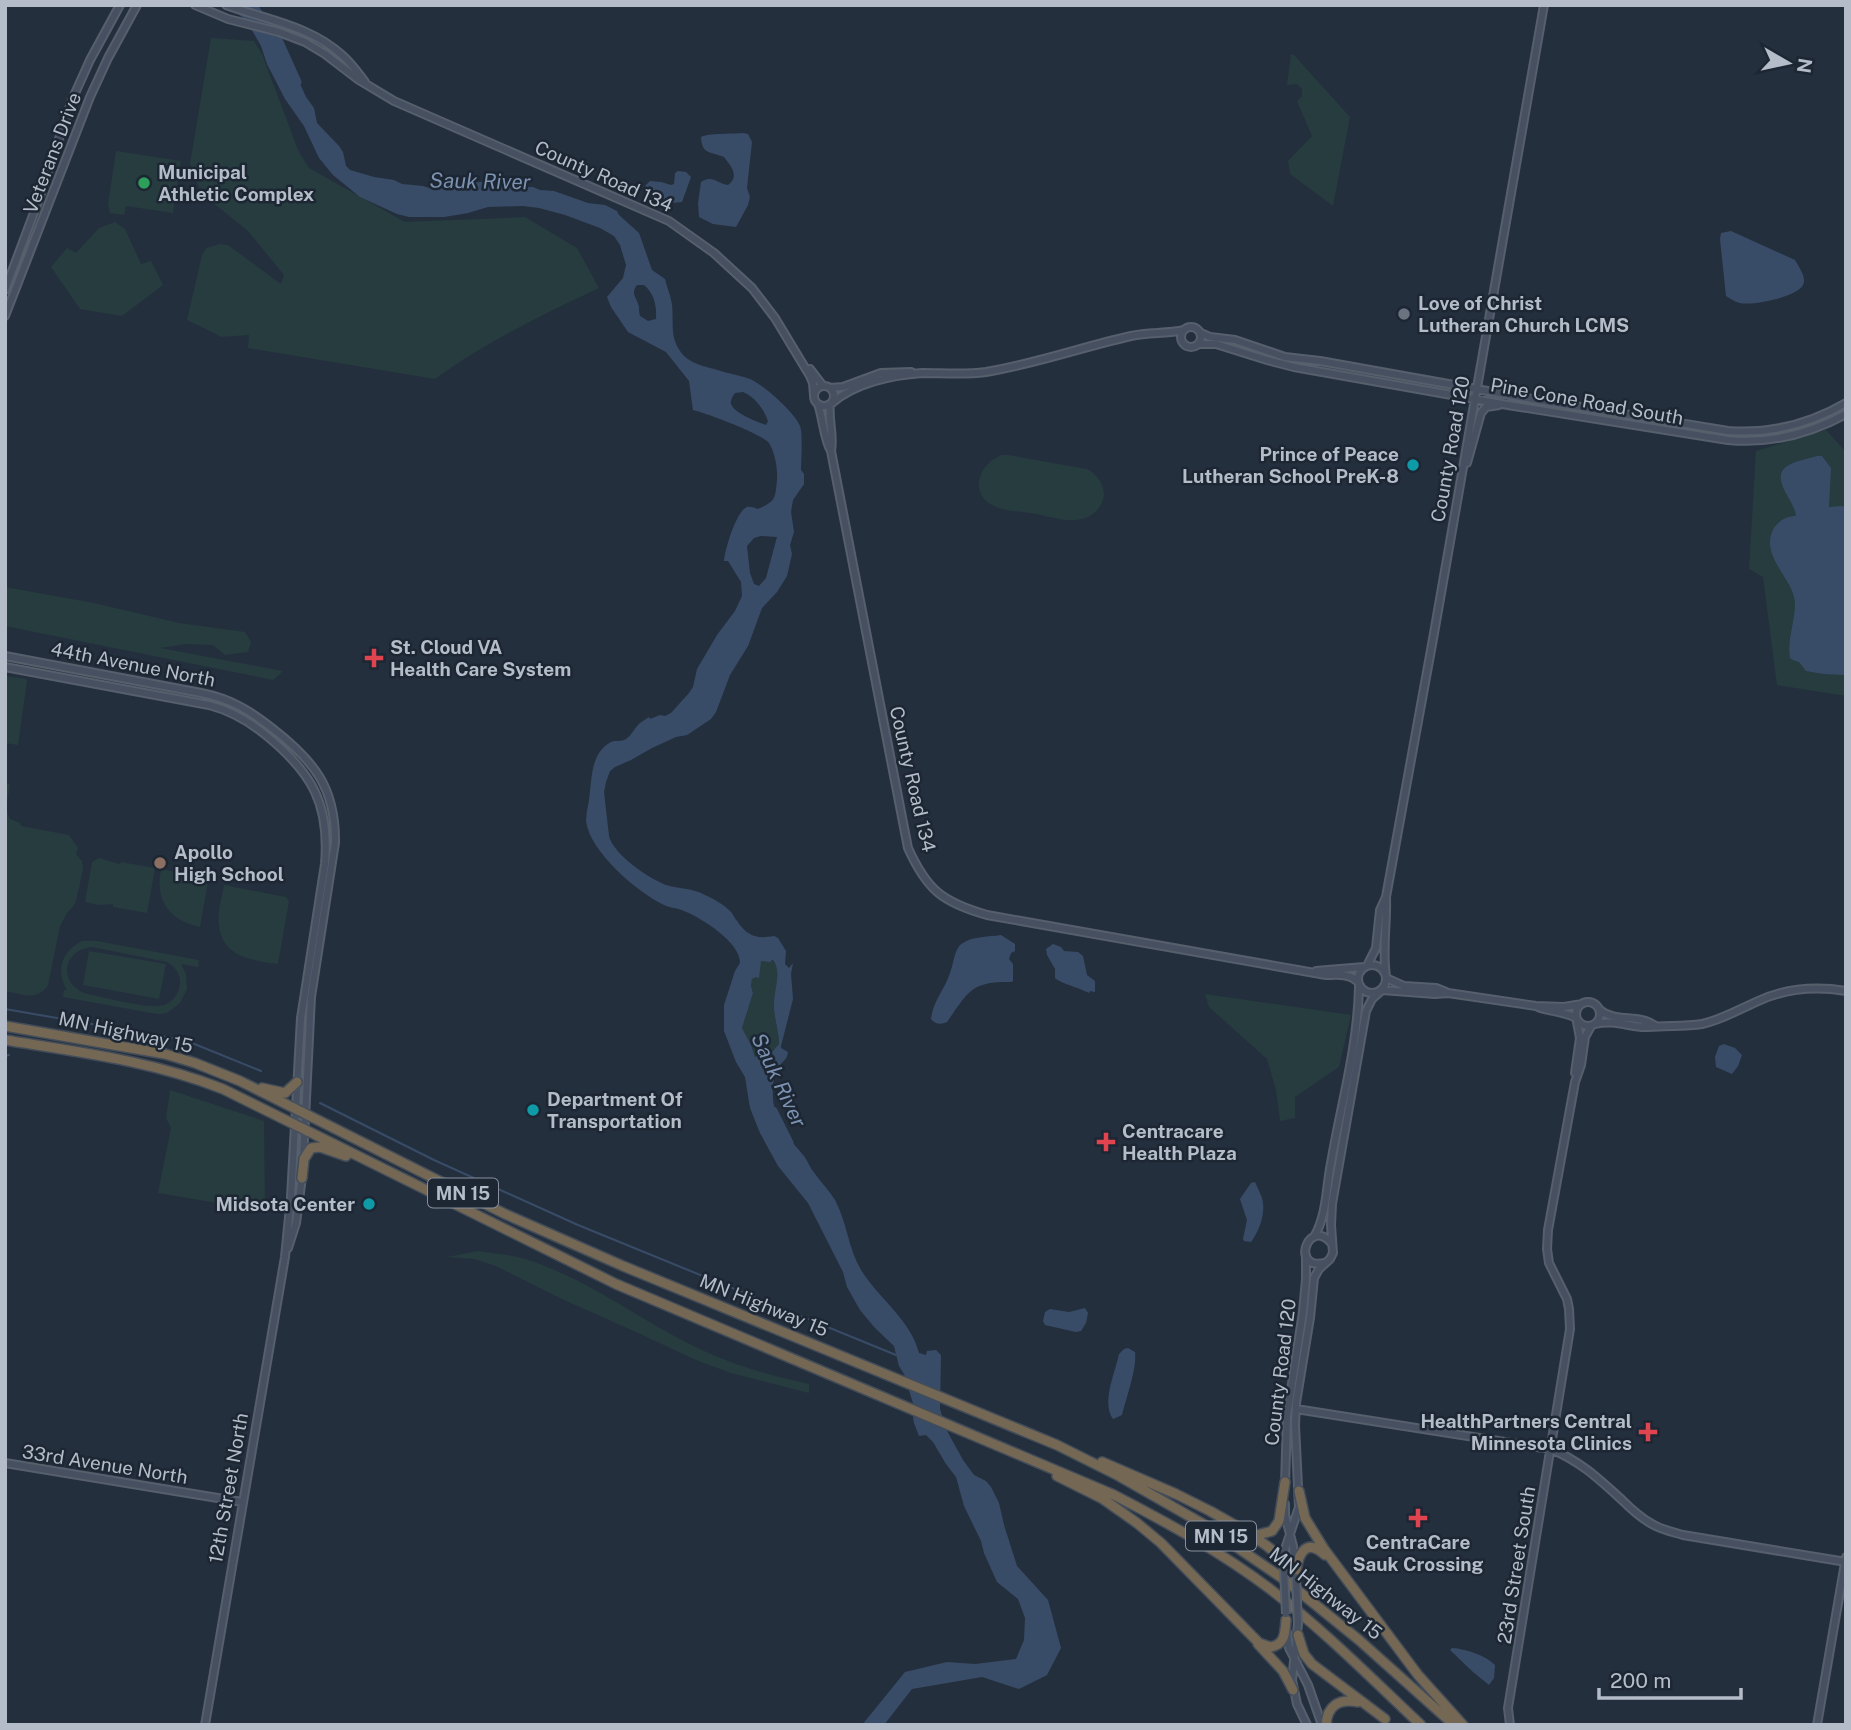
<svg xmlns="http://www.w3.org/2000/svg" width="1851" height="1730" font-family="'Public Sans',sans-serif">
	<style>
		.green { fill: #263c3f; fill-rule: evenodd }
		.water { fill: #394c67; fill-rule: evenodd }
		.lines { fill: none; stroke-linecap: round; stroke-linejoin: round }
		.stream { stroke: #394c67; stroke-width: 2 }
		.river { stroke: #394c67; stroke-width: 9 }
		.secondary-casing { stroke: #565f6c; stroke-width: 10 }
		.highway-casing { stroke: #434c59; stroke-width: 12 }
		.secondary { stroke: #465061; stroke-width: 6 }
		.highway { stroke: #746855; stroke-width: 9 }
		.secondary-bridge-casing { stroke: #565f6c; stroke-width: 10; stroke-linecap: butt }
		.secondary-bridge { stroke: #465061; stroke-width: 6 }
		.leisure-dot { fill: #2e9e5b; stroke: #1d2633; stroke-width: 2.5 }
		.worship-dot { fill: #6b7280; stroke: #1d2633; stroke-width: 2.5 }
		.culture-dot { fill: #0f9aa8; stroke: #1d2633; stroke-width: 2.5 }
		.health-dot { fill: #e0444e; stroke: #1d2633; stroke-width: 2.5 }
		.education-dot { fill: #8d6e63; stroke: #1d2633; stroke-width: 2.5 }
		.labels { text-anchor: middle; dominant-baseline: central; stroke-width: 5; stroke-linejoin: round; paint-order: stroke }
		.shield { fill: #1d2633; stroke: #878f9c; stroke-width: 2 }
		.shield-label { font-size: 18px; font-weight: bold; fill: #b4bcc9 }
		.street-label { font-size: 19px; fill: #b4bcc9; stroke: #1d2633 }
		.poi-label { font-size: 19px; font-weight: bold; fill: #b4bcc9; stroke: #1d2633; text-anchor: start }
		.water-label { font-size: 21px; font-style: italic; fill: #7c92b1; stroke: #1d2633 }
	</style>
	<rect width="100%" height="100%" fill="#242f3e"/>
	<!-- green -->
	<path class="green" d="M211 38 254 41 262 54 298 150 309 168 405 222 525 217 577 248 599 288C542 315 487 341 435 379L248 348 249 335 222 337 187 320 202 255 206 248 220 244 228 245 281 284 284 275 248 231 201 193 190 164Z
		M1291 54 1294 55 1350 117 1333 206 1290 174 1288 161 1312 136 1297 101 1302 96V89L1297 84 1287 85Z
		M116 151 181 161 173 213 126 206 124 215 110 213 108 204Z
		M115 222 125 229 141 264 151 261 163 285 122 316 80 309 51 267 67 248 76 253 99 228Z
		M1826 430 1846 452V696L1777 685 1763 577 1749 569 1756 451Z
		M1002 455H1008L1087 469C1097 474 1104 484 1104 495 1103 501 1101 506 1097 510 1081 529 1050 516 1030 513 1018 511 1002 511 992 505 968 491 980 463 1002 455Z
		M5 587 94 603 179 623 245 632 251 642 248 652 225 655 213 645 186 644 160 648 283 671 273 680 5 626Z
		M5 676 26 679 27 681 18 745 5 743Z
		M5 783 10 784 6 809 10 819 20 823 21 826 69 835 78 848 76 854 82 861 83 869 79 888 75 904 67 913 60 926 48 985C37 1002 22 994 5 991Z
		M99 858 120 864 121 862 155 868 147 913 113 907V904L99 905 85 902 92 862Z
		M161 869 205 878 208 882 200 927C169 920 155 901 161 869Z
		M224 885 286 897 289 901 278 964C251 960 222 957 219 925 217 912 222 898 224 885Z
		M82 941H97L199 960 198 967 181 964 186 974 187 989 180 1003 167 1013 159 1014 151 1013 63 997 64 990H67C55 970 62 951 82 941ZM92 947 167 962C175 967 181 974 180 984 179 993 173 1002 164 1005 150 1010 104 997 88 994 58 986 61 950 92 947Z
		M89 951 166 964 159 999 83 985Z
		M761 960 774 961C781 974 775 987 774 1001 773 1014 778 1028 779 1041V1044L772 1052 768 1063 755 1057 751 1045 742 1028 753 993 751 986 752 979 756 977Z
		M1205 994 1351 1015 1339 1067 1295 1097V1118L1280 1121 1276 1090 1267 1059 1209 1007Z
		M170 1090 264 1121 265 1211 158 1193 171 1128 166 1118Z
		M478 1251C493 1254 510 1254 525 1259 589 1279 642 1322 702 1350 736 1366 772 1376 809 1384V1393L731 1373 696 1360 636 1332 562 1299 496 1266 474 1259 447 1257Z"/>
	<!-- water -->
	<path class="water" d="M226 5H257L267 23 280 54 297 77 306 97 314 108 317 123 339 146 343 152 346 166 350 170 374 177 394 180 402 184 423 186 429 188 450 184 496 181 525 187H533L540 190 554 191 588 203 605 205 617 211 619 215 639 233 652 270 665 279C667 288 671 296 672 305 674 326 669 339 684 356 693 365 712 368 724 372 732 374 742 376 750 379 764 385 795 413 800 426 803 434 801 460 801 470L804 474V484L793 500 791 512 794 532 790 545 792 554 787 576 777 592 762 608 748 646 730 675 716 712 711 719 687 735 676 737 652 748 631 760 615 767 610 771 606 782 604 792 609 836C613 854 648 878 666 885 678 889 692 888 703 894 712 898 725 905 731 912 733 914 735 919 737 921 748 937 757 939 774 936L778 938 786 951 785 964 789 968 793 963 791 974 793 999 781 1046V1048L788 1052C787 1061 781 1062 777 1069 772 1079 772 1096 774 1106 777 1127 791 1140 804 1156 807 1160 809 1165 812 1170 819 1180 828 1189 835 1200 847 1222 848 1248 861 1270 879 1299 910 1319 919 1353L926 1355 927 1351 936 1350 941 1355 940 1409 946 1429 963 1460 974 1475 986 1481 991 1487 999 1503 1004 1525 1017 1566 1048 1600 1061 1648 1047 1675 1019 1689 982 1677 912 1689 884 1725H862L905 1672 947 1662 975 1664 1016 1659 1024 1640 1025 1618 1018 1599 997 1582 984 1553 981 1541 964 1506 956 1477 946 1464 933 1442 926 1435 919 1436 914 1423 913 1417 916 1413 904 1374 899 1366 894 1346 875 1328 860 1310 847 1287 843 1272 808 1203 778 1166 760 1133 750 1108 745 1077 736 1062 724 1031V1005L735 971 740 963C741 943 702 918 684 911 678 908 670 908 664 905 637 892 590 852 586 821 586 814 588 807 589 800 592 780 590 753 611 742 615 740 621 742 626 739 632 735 635 727 640 723 643 721 646 719 649 717L650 719 660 715 665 716 671 713 689 693 693 687 697 669 717 635 735 611 742 596 741 582 728 561H724C725 550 736 511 747 507 750 506 755 508 758 509 776 501 775 499 777 480 778 470 775 452 769 443 762 434 706 413 693 410L689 381 666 352 628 332 611 307 607 297 623 278 626 265 620 245 614 236 600 228 565 215 539 208 523 206 488 207 468 213 444 217H409L397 214 360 197 333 175 319 158 304 126 285 99 267 64 261 46 246 20ZM637 285H644C654 293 657 306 656 319L648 321 640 316C639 313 639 310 639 307 637 297 630 294 637 285ZM743 392C756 398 763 408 768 421L766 425C757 422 734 413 731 404 730 400 733 396 735 393ZM761 536 777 537 766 578 759 586 754 584 750 573 747 546 754 538ZM772 960 774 961C781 974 775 986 774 1001 773 1014 778 1028 779 1041V1044L772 1052 768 1063H765L758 1056 755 1057 751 1045 742 1028 753 993 751 986 752 979 756 977 759 978 761 961 770 962Z
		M743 133 748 134 752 142 747 188 750 197 748 205 736 227 713 224 699 217 698 203 701 182C712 174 718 184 728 185 740 176 731 166 724 157 710 151 702 155 701 137 708 133 733 134 743 133Z
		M678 171 686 172 691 177 682 202 672 203 649 192 645 186 650 181 661 182 671 185 674 184 675 173Z
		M1731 231 1795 260C1799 267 1807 278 1803 285 1797 297 1753 306 1740 303 1735 302 1731 299 1726 296L1720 239 1721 233Z
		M1817 456H1822L1831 468 1829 507 1841 506 1846 507V675L1824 674 1806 671 1799 662 1793 660 1790 658C1787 640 1795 622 1795 604 1795 579 1758 556 1774 528 1779 520 1788 516 1796 516 1795 508 1791 503 1787 495 1769 464 1794 463 1817 456Z
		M1001 935 1015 944V951L1011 953 1009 959 1013 964V981L1011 982C971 981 968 992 947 1022 940 1025 935 1024 931 1019 933 1001 945 989 950 973 954 964 954 948 963 943 973 936 990 937 1001 935Z
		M1053 944 1061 947 1064 951 1078 952 1083 956 1087 975 1095 981V992L1090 991 1089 993C1080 988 1060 983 1055 978V969L1047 955 1046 949Z
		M1724 1044 1735 1048 1742 1055 1738 1066 1732 1074 1716 1067 1715 1057 1719 1046Z
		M1255 1182C1257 1187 1260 1192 1262 1198 1266 1212 1260 1230 1251 1242L1244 1241 1243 1239 1247 1220 1240 1199 1251 1183Z
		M1085 1308 1088 1313 1086 1323 1081 1331 1076 1332 1045 1325 1043 1321 1045 1312 1050 1309 1069 1312Z
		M1128 1348 1135 1352C1137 1369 1126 1398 1122 1415L1113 1419C1101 1402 1115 1374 1119 1354L1124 1349Z
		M1452 1648C1466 1649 1485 1655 1495 1665L1494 1678 1489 1685 1473 1672 1450 1650Z"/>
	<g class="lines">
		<!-- stream -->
		<path class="stream" d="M5 1009 172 1038 192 1043 261 1071
			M5 1056 9 1055
			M320 1103 434 1160 578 1225 896 1355"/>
		<!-- river -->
		<path class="river" d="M252 5 279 42 297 82
			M773 1111 789 1143"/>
		<defs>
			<path id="secondary" d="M195 5 228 19 279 32 305 42 325 54 359 80 394 101 669 221 714 253 752 288 775 318 810 376 813 383 814 395
				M226 5C267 20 311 26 343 56 352 64 358 73 365 82
				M5 290 38 202 72 100 90 60 120 5
				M5 316 90 97 108 58 137 5
				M1181 337a10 10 0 1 1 20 0a10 10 0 1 1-20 0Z
				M1201 333 1210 337 1235 340 1285 357 1320 361 1532 399 1728 431C1770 434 1810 424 1846 403
				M1198 344H1216L1267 360 1294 367 1508 405 1728 440C1770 444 1809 434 1846 414
				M810 369 823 386
				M814 396a10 10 0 1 1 20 0a10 10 0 1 1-20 0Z
				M830 388 843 387 881 373 911 372
				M832 403C855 383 892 375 922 373 943 373 964 375 986 372 1035 364 1082 347 1131 336 1149 332 1166 334 1184 330
				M818 404C823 418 824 440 831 451L908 848C927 890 942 902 987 915L1326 975C1338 975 1349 973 1358 982
				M830 404C828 420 834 435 831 451
				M1467 463 1481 413 1486 407 1499 405
				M5 656 201 693C231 699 249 710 273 729 314 761 336 788 335 843L311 997 303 1159
				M5 667 209 705C232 711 249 721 267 736 312 773 330 804 325 864L301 1018 291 1197 285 1257 205 1725
				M1358 979a14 14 0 1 1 28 0a14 14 0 1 1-28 0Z
				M1367 966 1376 948 1380 910 1385 899
				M1316 971 1364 967
				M1386 976C1382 949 1387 924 1386 897L1433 639 1544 5
				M1386 978 1404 986 1436 988 1446 992
				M1382 990 1435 994 1448 993 1536 1006 1564 1007 1582 1004
				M1576 1014a12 12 0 1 1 24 0a12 12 0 1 1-24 0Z
				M1538 1007C1551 1012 1563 1011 1576 1018
				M1600 1010C1615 1023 1638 1014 1654 1025
				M1595 1024C1616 1019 1630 1028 1648 1027 1666 1025 1684 1027 1702 1024 1721 1020 1738 1010 1756 1002 1785 988 1815 986 1846 991
				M1575 1073 1580 1038 1577 1022
				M1314 1237C1327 1215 1326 1188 1331 1163 1341 1104 1358 1046 1359 986
				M288 1248 296 1223 302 1177
				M1325 1263C1289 1271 1309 1215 1332 1244
				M1296 1409 1550 1449C1579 1460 1599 1479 1622 1500 1631 1509 1641 1518 1652 1524 1662 1530 1673 1532 1683 1535L1846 1562
				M5 1463 242 1502
				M1285 1486 1287 1416 1303 1312 1306 1279V1255
				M1285 1504V1515L1293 1546 1295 1565
				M1284 1565 1285 1549 1299 1507 1295 1425 1296 1403 1310 1318 1314 1278 1319 1269 1330 1259 1333 1253 1331 1225 1332 1204 1366 1011 1372 999 1381 991
				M1298 1624 1292 1680 1297 1704 1307 1725
				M1287 1632 1289 1648 1308 1685 1322 1725
				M1510 1725 1508 1708 1570 1329 1569 1309 1567 1299 1549 1263 1547 1249 1548 1230 1575 1082 1581 1065 1585 1037 1591 1026
				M1817 1725 1846 1557"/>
			<path id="highway" d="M5 1026 165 1054 195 1063 240 1081 505 1214 623 1266 1057 1445 1119 1476 1203 1524 1285 1580 1359 1640 1454 1725
				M5 1040C79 1052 152 1061 223 1089L616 1284 1114 1495C1168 1523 1221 1552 1270 1589 1324 1630 1372 1679 1421 1725
				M262 1088 285 1093 297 1082
				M302 1178 304 1159 311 1148 320 1147 346 1156
				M1102 1462 1176 1494 1210 1511 1240 1528 1257 1535 1272 1531 1279 1521 1285 1482
				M1057 1476 1103 1499 1137 1523 1161 1543 1259 1643 1270 1647C1285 1645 1285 1633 1286 1620
				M1299 1491 1305 1518 1324 1549 1418 1675 1463 1725
				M1250 1535C1265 1544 1277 1551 1284 1567
				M1296 1572C1298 1554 1306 1537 1325 1555
				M1298 1635 1304 1654 1312 1664 1385 1719
				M1258 1644 1283 1671 1293 1690
				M1326 1725C1327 1706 1339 1698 1358 1702"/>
		</defs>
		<!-- secondary casing -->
		<use href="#secondary" class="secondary-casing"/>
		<!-- highway casing -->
		<use href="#highway" class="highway-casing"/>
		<!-- secondary -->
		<use href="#secondary" class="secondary"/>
		<!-- highway -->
		<use href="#highway" class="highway"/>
		<defs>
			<path id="secondary-bridge" d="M1284 1569 1286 1614
				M1296 1577 1298 1624"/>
		</defs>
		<!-- secondary-bridge casing -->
		<use href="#secondary-bridge" class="secondary-bridge-casing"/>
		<!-- secondary-bridge -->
		<use href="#secondary-bridge" class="secondary-bridge"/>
	</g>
	<!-- markers -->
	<circle class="leisure-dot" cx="144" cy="183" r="7"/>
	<circle class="worship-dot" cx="1404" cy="314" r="7"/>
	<g class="culture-dot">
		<circle cx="1413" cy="465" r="7"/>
		<circle cx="533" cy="1110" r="7"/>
		<circle cx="369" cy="1204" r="7"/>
	</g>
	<g class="health-dot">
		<path d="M370.5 647.5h7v7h7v7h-7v7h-7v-7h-7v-7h7z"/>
		<path d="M1102.5 1131.5h7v7h7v7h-7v7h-7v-7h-7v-7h7z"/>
		<path d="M1644.5 1421.5h7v7h7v7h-7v7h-7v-7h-7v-7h7z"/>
		<path d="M1414.5 1507.5h7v7h7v7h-7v7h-7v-7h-7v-7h7z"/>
	</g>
	<circle class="education-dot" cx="160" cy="863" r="7"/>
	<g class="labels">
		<!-- shield labels -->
		<g class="shield">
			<rect x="428" y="1178.5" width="70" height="29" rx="5"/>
			<rect x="1186" y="1521.5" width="70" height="29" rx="5"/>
		</g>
		<g class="shield-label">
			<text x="463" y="1193">MN 15</text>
			<text x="1221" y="1536">MN 15</text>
		</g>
		<!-- street labels -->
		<g class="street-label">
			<text transform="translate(52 153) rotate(-69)">Veterans Drive</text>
			<text transform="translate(604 176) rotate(24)">County Road 134</text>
			<text transform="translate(1587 401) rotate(10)">Pine Cone Road South</text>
			<text transform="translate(1450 449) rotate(-80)">County Road 120</text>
			<text transform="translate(133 664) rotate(11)">44th Avenue North</text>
			<text transform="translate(913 779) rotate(77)">County Road 134</text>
			<text transform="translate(126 1032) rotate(12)">MN Highway 15</text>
			<text transform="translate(764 1305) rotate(22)">MN Highway 15</text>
			<text transform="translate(1280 1372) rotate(-83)">County Road 120</text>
			<text transform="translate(105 1464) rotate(9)">33rd Avenue North</text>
			<text transform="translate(228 1488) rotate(-80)">12th Street North</text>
			<text transform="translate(1516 1565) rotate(-81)">23rd Street South</text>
			<text transform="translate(1326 1593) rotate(38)">MN Highway 15</text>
		</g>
		<!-- poi labels -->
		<g class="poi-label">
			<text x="158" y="172">Municipal<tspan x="158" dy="22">Athletic Complex</tspan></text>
			<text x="1418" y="303">Love of Christ<tspan x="1418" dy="22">Lutheran Church LCMS</tspan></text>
			<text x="1399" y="454" text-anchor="end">Prince of Peace<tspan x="1399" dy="22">Lutheran School PreK-8</tspan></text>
			<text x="390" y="647">St. Cloud VA<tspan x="390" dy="22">Health Care System</tspan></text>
			<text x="174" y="852">Apollo<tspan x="174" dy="22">High School</tspan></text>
			<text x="547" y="1099">Department Of<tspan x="547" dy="22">Transportation</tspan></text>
			<text x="1122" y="1131">Centracare<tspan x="1122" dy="22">Health Plaza</tspan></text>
			<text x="355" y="1204" text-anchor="end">Midsota Center</text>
			<text x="1632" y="1421" text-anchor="end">HealthPartners Central<tspan x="1632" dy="22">Minnesota Clinics</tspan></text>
			<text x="1418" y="1542" text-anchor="middle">CentraCare<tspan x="1418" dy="22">Sauk Crossing</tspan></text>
		</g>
		<!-- water labels -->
		<g class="water-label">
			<text transform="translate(480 181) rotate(1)">Sauk River</text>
			<text transform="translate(779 1080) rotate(65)">Sauk River</text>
		</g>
	</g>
	<!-- border -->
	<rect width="1851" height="1730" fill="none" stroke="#b4bcc9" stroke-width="14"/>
	<!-- north arrow -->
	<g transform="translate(1788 63) rotate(99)" stroke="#1d2633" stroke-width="5" paint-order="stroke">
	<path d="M0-5L12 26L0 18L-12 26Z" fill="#b4bcc9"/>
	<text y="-10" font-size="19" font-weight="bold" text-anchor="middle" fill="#b4bcc9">N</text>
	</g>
	<!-- scale -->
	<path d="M1599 1688v10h142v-10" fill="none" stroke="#b4bcc9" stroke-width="3.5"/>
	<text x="1610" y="1688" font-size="21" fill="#b4bcc9" stroke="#1d2633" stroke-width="5" paint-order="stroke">200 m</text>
</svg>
